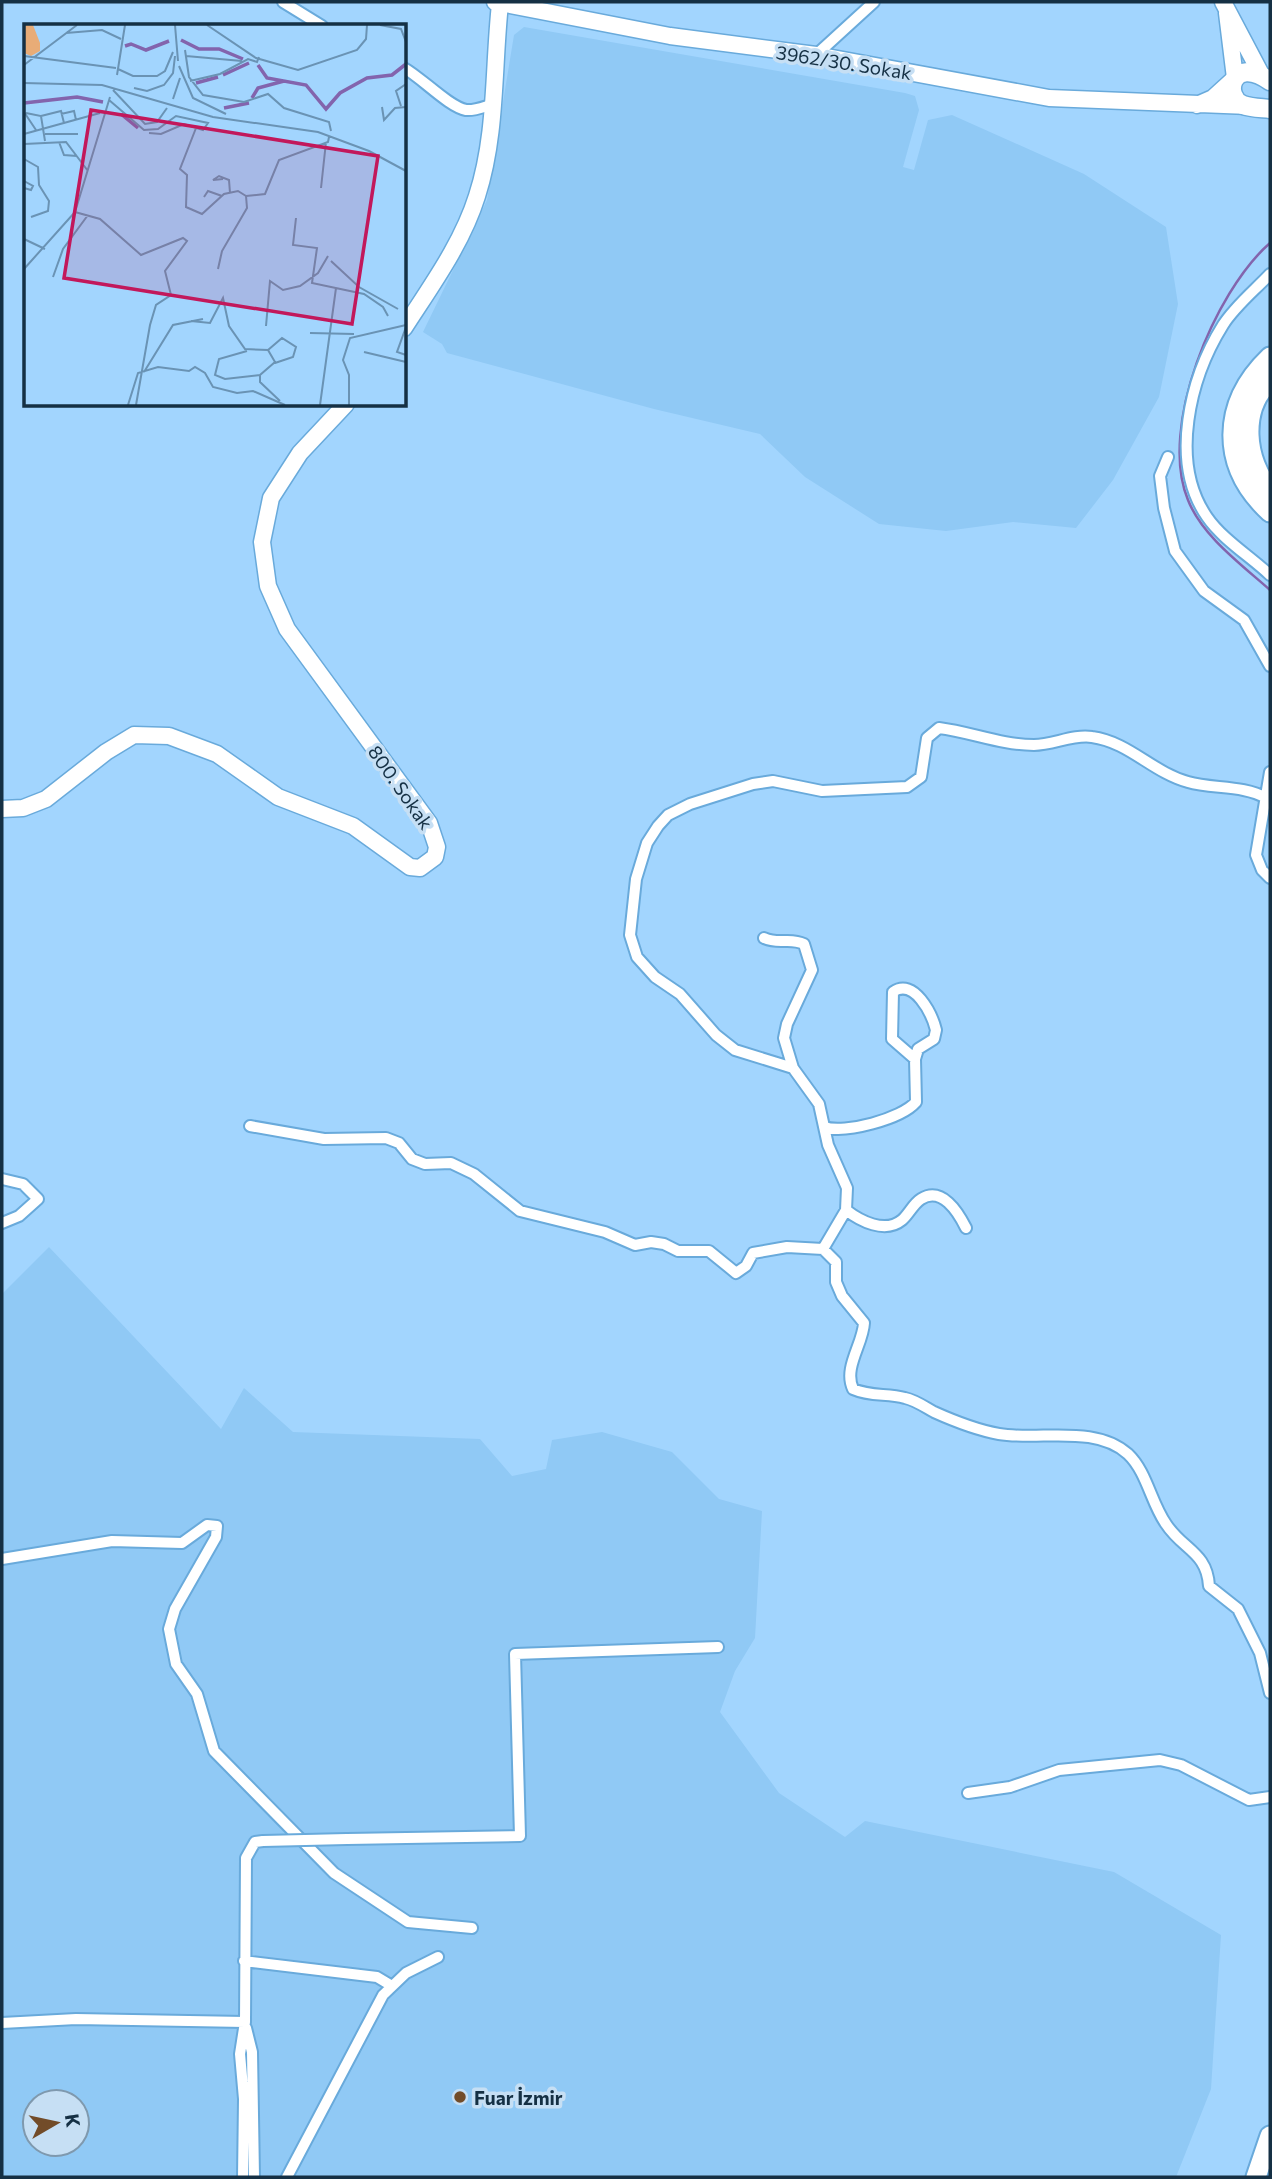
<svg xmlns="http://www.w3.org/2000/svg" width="1272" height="2179" font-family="Commissioner,sans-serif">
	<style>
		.built { fill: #90c9f5; fill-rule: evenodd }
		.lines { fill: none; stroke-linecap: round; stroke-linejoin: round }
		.stream { stroke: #8364ad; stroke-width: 2.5 }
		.street-casing { stroke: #69aadb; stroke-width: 14 }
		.secondary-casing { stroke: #69aadb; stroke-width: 19 }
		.primary-casing { stroke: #69aadb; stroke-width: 21 }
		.highway-casing { stroke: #69aadb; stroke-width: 23 }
		.street { stroke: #fff; stroke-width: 10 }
		.secondary { stroke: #fff; stroke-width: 16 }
		.primary { stroke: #fff; stroke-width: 18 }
		.highway { stroke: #fff; stroke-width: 19 }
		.street-bridge-casing { stroke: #69aadb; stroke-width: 14; stroke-linecap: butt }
		.street-bridge { stroke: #fff; stroke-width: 10 }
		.poi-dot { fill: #724c29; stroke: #c6dff4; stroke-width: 2.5 }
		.labels { text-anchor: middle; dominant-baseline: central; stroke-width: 7; stroke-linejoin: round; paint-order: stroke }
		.street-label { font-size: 19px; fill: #153044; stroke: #c6dff4 }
		.poi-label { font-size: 19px; font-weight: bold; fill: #153044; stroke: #c6dff4; text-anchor: start }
		.inset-river { fill: none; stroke: #8364ad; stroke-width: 3.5 }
		.inset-road { fill: none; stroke: #6a93b4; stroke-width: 2 }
		.view { fill: #c2185b; fill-opacity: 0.15; stroke: #c2185b; stroke-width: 3.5 }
		.inset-edge { fill: none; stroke: #153044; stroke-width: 3.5 }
	</style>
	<rect width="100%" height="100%" fill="#a2d5fe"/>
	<!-- built -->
	<path class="built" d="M524 27 905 93 915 96 919 110 903 167 914 170 928 120 952 115 1084 174 1166 227 1178 304 1159 397 1113 480 1076 528 1013 522 946 531 879 524 805 477 760 434 654 409 447 353 442 344 423 332 487 200 514 35Z
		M49 1247 221 1429 244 1388 293 1432 480 1439 512 1476 546 1469 552 1440 602 1432 672 1452 719 1499 762 1511 755 1638 735 1671 720 1712 779 1793 845 1837 865 1821 1114 1872 1221 1935 1211 2089 1176 2177H2V1294ZM35 2102H77V2144H35Z"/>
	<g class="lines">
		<!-- stream -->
		<path class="stream" d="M1270 243C1214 292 1158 428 1188 500 1202 536 1242 565 1270 590"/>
		<defs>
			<path id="street" d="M283 2 322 26
				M816 55 874 2
				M404 68C422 78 449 107 466 110 475 111 486 106 494 104
				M1270 274C1255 290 1235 306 1223 325 1190 378 1169 462 1207 517 1222 539 1251 557 1270 575
				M1168 457 1160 476 1164 508 1175 551 1204 591 1244 620 1270 666
				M1270 772 1256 855 1262 870 1270 878
				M764 938C779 945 790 937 804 944L812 970 787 1024 784 1038 793 1068
				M250 1126 324 1139 386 1138 399 1143 412 1159 425 1164 451 1163 474 1174 520 1211 605 1232 635 1245 651 1242 664 1244 678 1251H709L736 1273 746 1266 753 1253 787 1247 823 1249 846 1210 847 1188 828 1145 819 1104 793 1068 735 1050 716 1035 680 994 655 977 637 957 630 935 636 879 647 843 658 826 668 815 690 804 753 784 773 781 822 791 907 787 921 777 927 738 939 728C971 732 1001 745 1034 745 1053 745 1073 734 1092 737 1129 742 1152 772 1188 782 1212 789 1244 785 1266 798
				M824 1127C845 1134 901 1119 916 1102L915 1059 918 1049 934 1039 936 1030C932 1014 914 977 893 992L892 1039 915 1059
				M2 1179 23 1184 38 1199 19 1216 2 1223
				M846 1210C860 1221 885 1234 902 1220 909 1214 913 1204 921 1199 942 1186 958 1212 966 1228
				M823 1249 836 1262V1282L842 1296 864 1323C863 1344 843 1368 853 1389 871 1397 887 1393 905 1398 915 1400 925 1407 934 1412 954 1421 977 1430 999 1434 1039 1441 1095 1424 1128 1454 1147 1472 1151 1503 1166 1524 1183 1550 1207 1552 1209 1586L1238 1609 1260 1653 1270 1693
				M2 1559 112 1541 182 1543 207 1525 217 1526 216 1537 175 1609 169 1629 176 1664 197 1694 214 1751 334 1873 408 1922 472 1928
				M968 1793 1010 1787 1059 1770 1160 1760 1181 1765 1249 1800 1270 1797
				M347 1839 520 1836 515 1654 718 1647
				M244 1961 377 1977 392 1986
				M2 2023 76 2019 245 2022
				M246 2028 252 2052 254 2177
				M243 2177 244 2099 240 2054 245 2022 246 1858 255 1842 263 1841
				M287 2177 383 1995 406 1973 438 1957"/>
			<path id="secondary" d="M495 2 670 36 816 55 1049 98 1249 106
				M1223 2 1261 74
				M1197 105 1213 98 1235 78 1227 13
				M404 328C431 286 462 244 477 196 497 134 493 68 500 4
				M2 809 23 808 46 799 106 752 134 735 169 736 217 754 278 797 353 826 410 867 420 868 435 857 437 847 429 823 287 629 268 586 262 542 271 498 300 453 346 404"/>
			<path id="primary" d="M1270 81C1231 54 1222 97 1243 105 1251 108 1262 108 1270 109"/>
			<path id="highway" d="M1270 357C1221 404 1220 466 1270 512
				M1270 381C1239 409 1245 461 1270 490
				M1256 2177 1270 2136"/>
		</defs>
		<!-- street casing -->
		<use href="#street" class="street-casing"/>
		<!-- secondary casing -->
		<use href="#secondary" class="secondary-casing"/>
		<!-- primary casing -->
		<use href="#primary" class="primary-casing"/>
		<!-- highway casing -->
		<use href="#highway" class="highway-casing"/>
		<!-- street -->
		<use href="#street" class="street"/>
		<!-- secondary -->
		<use href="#secondary" class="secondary"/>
		<!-- primary -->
		<use href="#primary" class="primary"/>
		<!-- highway -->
		<use href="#highway" class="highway"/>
		<defs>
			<path id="street-bridge" d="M263 1841 347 1839"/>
		</defs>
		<!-- street-bridge casing -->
		<use href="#street-bridge" class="street-bridge-casing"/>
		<!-- street-bridge -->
		<use href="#street-bridge" class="street-bridge"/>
	</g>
	<!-- markers -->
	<circle class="poi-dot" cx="460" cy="2097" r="7"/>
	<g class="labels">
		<!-- street labels -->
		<g class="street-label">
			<text transform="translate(844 62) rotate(9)">3962/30. Sokak</text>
			<text transform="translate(401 787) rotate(55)">800. Sokak</text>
		</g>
		<!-- poi labels -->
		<g class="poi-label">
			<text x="474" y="2097">Fuar İzmir</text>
		</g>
	</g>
	<!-- overview -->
	<g transform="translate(24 24)">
		<rect width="382" height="382" fill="#a2d5fe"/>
		<path d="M0 1H9L16 19V27L7 32 0 29Z" fill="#e8ac77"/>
		<path class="inset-river" d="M157 16 175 25H195L219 35M101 22 107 20 122 26 145 17M234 41 243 54 282 61 302 85 316 69 343 54 368 51 382 40M199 51 225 39M172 59 194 53M228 74 234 64 260 57M0 79 53 73 79 78M200 84 225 79M97 90 114 104"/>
		<path class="inset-road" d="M151 1 154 37M183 1 232 34 274 46 333 26 342 15 343 1M356 1 377 5 382 18M42 9 78 6 97 15M161 26 165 53 179 71 220 78 244 70 260 84 305 98 307 107M0 32 92 44M162 32 218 37M0 41 53 1M155 42 169 74 202 90M94 45 109 52H133L141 47 149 28M93 51 101 1M166 57 196 50 224 35 233 38 235 33M0 59 78 61 189 93 294 108 345 127 382 147M110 64 123 67 140 61 149 49 151 32M89 66 121 100 133 98 143 84M86 73 51 188 76 195 117 231 159 214 163 217 141 247 147 271 132 281 126 301 112 381M149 75 156 54M85 76 120 106 134 105 152 92 184 99 179 106 160 100 137 110 125 109M377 82 372 67 382 60M358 83 360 96 371 84 382 83M0 88 12 106M2 89 17 92 21 117M37 90 50 87 52 96M17 92 37 87 40 99M172 104 156 145 163 151 162 183 178 190 200 170 214 167 222 172 223 184 198 227 194 245M0 110 76 89M21 110H54M35 118 40 131 53 132M0 120 42 118 64 147M0 135 14 143 15 161 25 177 24 187 7 193M199 155 189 156 195 152 205 156 206 169M0 157 9 162 7 166 0 164M297 164 302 118M222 172 241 170 255 136 304 118 305 113M180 173 184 167 198 172M272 194 269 221 293 224 288 259 340 270 359 283 364 292M0 215 21 225M307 237 335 263 374 285M0 245 51 188M29 253 39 225 64 191M167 297 186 299 199 274 205 302 221 325 244 326 251 338 236 351V358L256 377M242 302 246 257 259 266 276 262 294 249 304 232M382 303 373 328 382 331M286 309 330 310M244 326 258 314 272 323 269 333 251 339M223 327 195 335 191 351 201 355 236 351M340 328 382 338M120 348 149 301 179 295M104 381 114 349 134 343 165 347 171 343 181 349 189 363 213 369 229 367 261 381M296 381 312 264M325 381V351L319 336 326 314 382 301"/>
		<path class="view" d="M67 86 354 132 328 300 40 254Z"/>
		<rect width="382" height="382" class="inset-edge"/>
	</g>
	<!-- border -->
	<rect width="1272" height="2179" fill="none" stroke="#153044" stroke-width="7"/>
	<!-- north arrow -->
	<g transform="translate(56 2123) rotate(81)"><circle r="33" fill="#c6dff4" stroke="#7f99ae" stroke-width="2"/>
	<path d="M0-5L12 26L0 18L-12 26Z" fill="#724c29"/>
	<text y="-10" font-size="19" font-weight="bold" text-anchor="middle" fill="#153044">K</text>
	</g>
</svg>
